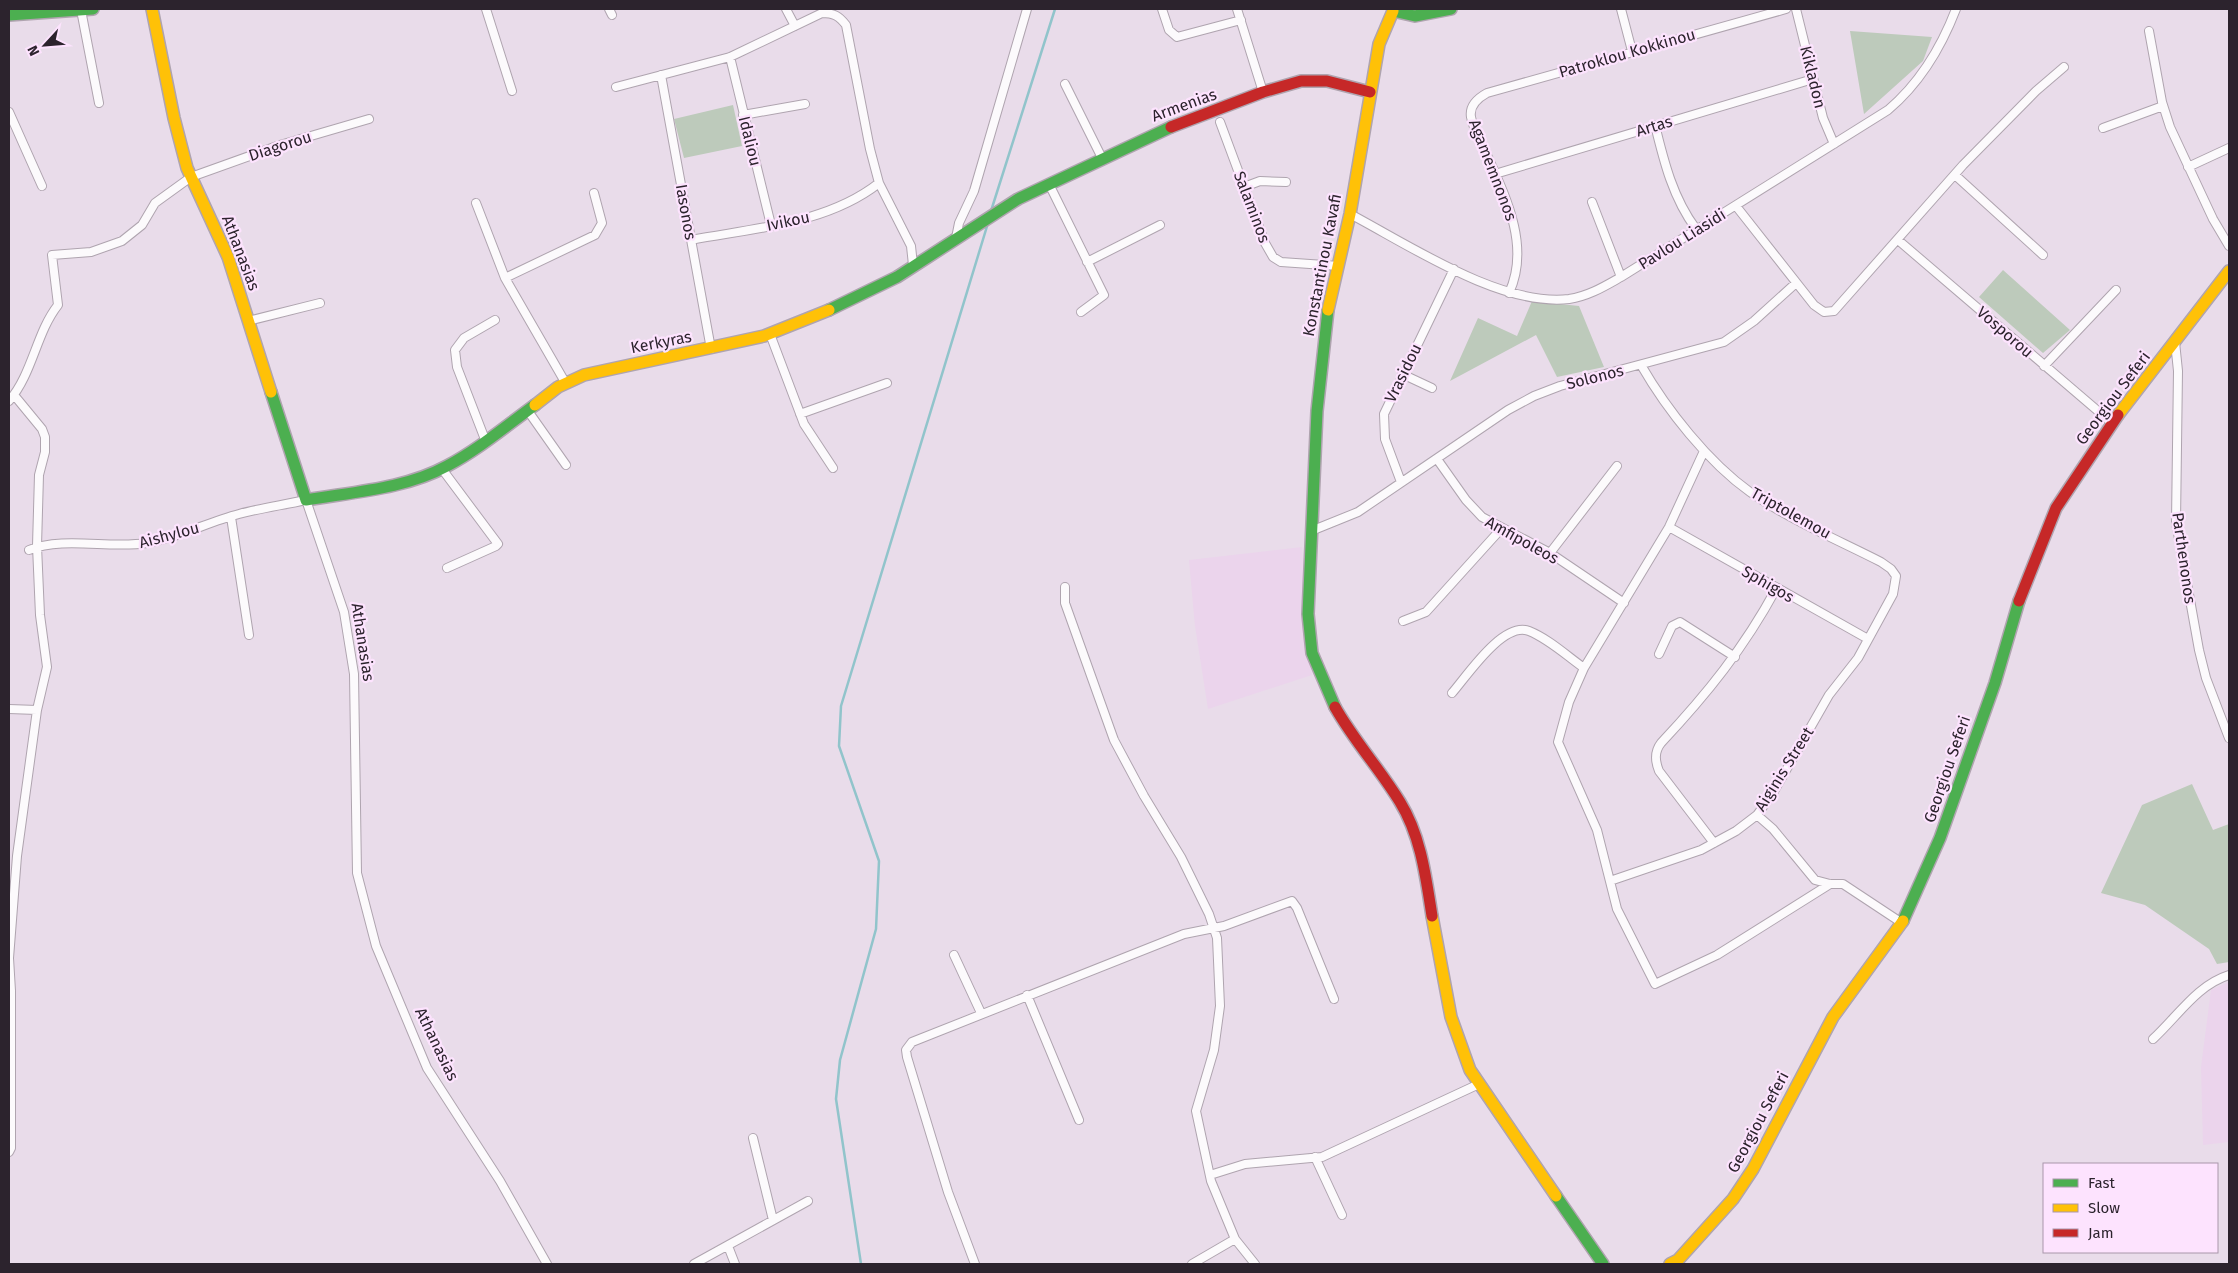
<svg xmlns="http://www.w3.org/2000/svg" width="2238" height="1273" font-family="'Fira Sans',sans-serif">
	<style>
		.built { fill: #ebd4ec }
		.green { fill: #bdcabb }
		.lines { fill: none; stroke-linecap: round; stroke-linejoin: round }
		.stream { stroke: #91c4cb; stroke-width: 2.5 }
		.street-casing { stroke: #afa4af; stroke-width: 10 }
		.fast-casing { stroke: #afa4af; stroke-width: 14 }
		.slow-casing { stroke: #afa4af; stroke-width: 14 }
		.jam-casing { stroke: #afa4af; stroke-width: 14 }
		.street { stroke: #fcfafc; stroke-width: 8 }
		.fast { stroke: #4caf50; stroke-width: 11 }
		.slow { stroke: #ffc107; stroke-width: 11 }
		.jam { stroke: #c62828; stroke-width: 11 }
		.labels { text-anchor: middle; dominant-baseline: central; stroke-width: 4.5; stroke-linejoin: round; paint-order: stroke }
		.street-label { font-size: 16px; fill: #2c232d; stroke: #fde3fe }
	</style>
	<rect width="100%" height="100%" fill="#e9dcea"/>
	<!-- built -->
	<path class="built" d="M1302 547 1312 675 1208 709 1195 626 1189 560Z
		M2229 982V1142L2203 1145 2201 1067 2211 990Z"/>
	<!-- green -->
	<path class="green" d="M1850 31 1932 37 1923 61 1864 114Z
		M733 105 742 146 684 158 674 119Z
		M2003 270 2070 330 2043 353 1979 297Z
		M1532 301 1579 306 1604 367 1557 377 1536 335 1450 381 1478 318 1517 336Z
		M2192 784 2213 830 2229 824V962L2217 964 2209 949 2145 905 2101 893 2142 805Z"/>
	<g class="lines">
		<!-- stream -->
		<path class="stream" d="M991 211 1055 9
			M861 1264 836 1099 840 1060 876 929 879 861 839 746 841 706 988 223"/>
		<defs>
			<path id="street" d="M486 9 512 91
				M609 9 612 15
				M786 9 795 26
				M1162 9 1169 30 1177 37 1241 20
				M1237 9 1263 92
				M1621 9 1632 51
				M1796 9 1823 118 1834 144
				M81 10 99 103
				M2149 31 2162 102 2170 127 2213 219 2229 246
				M730 57 771 225
				M661 75 711 349
				M1065 84 1102 158
				M616 87 730 57 822 13C834 13 839 16 846 25L870 149 879 183 911 246 913 265
				M9 112 42 186
				M743 115 805 104
				M1220 122 1265 243 1273 257 1281 262 1339 266
				M1655 125C1664 162 1673 198 1696 229
				M2103 128 2163 106
				M2188 167 2229 148
				M1495 174 1813 79
				M1955 175 2043 255
				M1049 184 1104 295 1081 312
				M1244 187 1260 181 1286 182
				M1592 202 1621 277
				M476 203 505 278 565 382
				M1736 206 1814 305 1824 312 1834 311 1963 165 2036 91 2064 67
				M1350 214C1409 245 1501 307 1569 299 1589 296 1605 286 1621 277L1888 110C1920 83 1941 48 1956 9
				M956 238 959 223 974 191 1027 9
				M691 240C754 228 827 224 879 183
				M1898 240 2112 423
				M1087 262 1160 225
				M505 278 595 235 602 223 594 193
				M1509 293C1531 246 1505 195 1486 153 1481 142 1473 129 1471 117 1469 105 1478 98 1487 93L1786 9
				M248 321 320 303
				M770 334 804 424 833 468
				M2175 342 2178 371 2176 522 2199 650 2206 678 2229 738
				M2044 366 2116 290
				M1402 374 1432 388
				M9 401C33 373 36 333 58 305L52 255 91 252 122 241 142 225 155 203 191 177 280 145 369 119
				M528 411 566 465
				M800 414 887 383
				M486 442 457 367 455 350 464 338 495 320
				M1704 451 1669 527 1584 668 1569 702 1558 742 1597 830 1617 909 1655 984 1717 955 1830 884
				M1437 459 1466 500 1482 517 1550 553 1624 603
				M442 469 498 544 496 546 447 568
				M1401 482 1385 439 1384 414 1454 269
				M231 517 249 635
				M1669 527 1868 639
				M1311 531 1358 512 1508 410 1534 396 1560 386 1724 342 1754 321 1796 283
				M29 550C63 536 110 549 147 543 178 538 208 522 239 514 261 508 284 505 306 500L344 612 354 674 357 873 376 946 427 1068 500 1181 547 1264
				M1550 553 1617 466
				M1065 587V603L1114 740 1144 796 1181 857 1209 914 1217 938 1220 1006 1214 1050 1196 1111 1211 1181 1235 1239 1255 1264
				M1403 621 1426 612 1501 529
				M1659 654 1672 626 1680 622 1735 657
				M1452 693C1467 676 1503 621 1529 631 1549 639 1567 656 1584 668
				M9 709 37 710
				M1757 815 1773 829 1815 880 1830 884H1843L1902 923
				M1714 843 1659 771C1655 761 1654 752 1661 743 1707 694 1744 648 1776 589
				M1610 881 1701 850 1736 831 1757 815 1773 793 1829 695 1858 658 1893 594 1896 576 1891 569 1881 562C1838 540 1790 520 1750 492 1708 462 1667 410 1641 365
				M954 955 981 1013
				M1027 995 1079 1120
				M2153 1039C2178 1016 2197 985 2229 975
				M753 1138 773 1220
				M9 1152 11 1148V991L9 958 17 856 37 710 47 667 40 615 37 546 39 475 45 452V437L42 429 14 395
				M1315 1157 1342 1215
				M1210 1175 1245 1164 1322 1157 1479 1084
				M728 1246 735 1264
				M694 1264 808 1201
				M975 1264 948 1192 907 1057 906 1050 912 1042 1184 934 1224 926 1292 901 1297 908 1334 999
				M1192 1264 1235 1239"/>
			<path id="fast" d="M1393 11 1415 16 1451 9
				M9 15 93 9
				M829 310 897 277 1018 199 1171 127
				M1328 310 1317 411 1308 614 1312 653 1335 707
				M271 392 306 500C352 492 405 489 447 466 479 449 506 426 535 405
				M1903 921 1940 838 1995 683 2019 601
				M1556 1196 1603 1264"/>
			<path id="slow" d="M152 9 174 118 187 168 228 257 271 392
				M1328 310 1350 214 1379 44 1393 11
				M535 405 558 387 584 375 764 336 829 310
				M2118 415 2229 271
				M1432 916 1451 1017 1470 1070 1556 1196
				M1670 1264 1678 1260 1733 1199 1753 1169 1833 1017 1903 921"/>
			<path id="jam" d="M1171 127 1263 92 1301 81H1327L1370 92
				M2019 601 2056 508 2118 415
				M1335 707C1354 741 1380 769 1400 802 1421 836 1426 878 1432 916"/>
		</defs>
		<!-- street casing -->
		<use href="#street" class="street-casing"/>
		<!-- fast casing -->
		<use href="#fast" class="fast-casing"/>
		<!-- slow casing -->
		<use href="#slow" class="slow-casing"/>
		<!-- jam casing -->
		<use href="#jam" class="jam-casing"/>
		<!-- street -->
		<use href="#street" class="street"/>
		<!-- fast -->
		<use href="#fast" class="fast"/>
		<!-- slow -->
		<use href="#slow" class="slow"/>
		<!-- jam -->
		<use href="#jam" class="jam"/>
	</g>
	<g class="labels">
		<!-- street labels -->
		<g class="street-label">
			<text transform="translate(1627 53) rotate(-16)">Patroklou Kokkinou</text>
			<text transform="translate(1813 77) rotate(76)">Kikladon</text>
			<text transform="translate(1184 105) rotate(-20)">Armenias</text>
			<text transform="translate(1654 126) rotate(-17)">Artas</text>
			<text transform="translate(750 141) rotate(76)">Idaliou</text>
			<text transform="translate(280 146) rotate(-18)">Diagorou</text>
			<text transform="translate(1493 170) rotate(69)">Agamemnonos</text>
			<text transform="translate(1252 207) rotate(69)">Salaminos</text>
			<text transform="translate(686 212) rotate(80)">Iasonos</text>
			<text transform="translate(788 221) rotate(-12)">Ivikou</text>
			<text transform="translate(1682 239) rotate(-32)">Pavlou Liasidi</text>
			<text transform="translate(241 253) rotate(69)">Athanasias</text>
			<text transform="translate(1322 265) rotate(-79)">Konstantinou Kavafi</text>
			<text transform="translate(2005 332) rotate(41)">Vosporou</text>
			<text transform="translate(661 342) rotate(-11)">Kerkyras</text>
			<text transform="translate(1403 373) rotate(-64)">Vrasidou</text>
			<text transform="translate(1595 377) rotate(-14)">Solonos</text>
			<text transform="translate(2113 398) rotate(-53)">Georgiou Seferi</text>
			<text transform="translate(1791 513) rotate(29)">Triptolemou</text>
			<text transform="translate(169 535) rotate(-15)">Aishylou</text>
			<text transform="translate(1522 540) rotate(29)">Amfipoleos</text>
			<text transform="translate(2184 558) rotate(82)">Parthenonos</text>
			<text transform="translate(1768 584) rotate(30)">Sphigos</text>
			<text transform="translate(363 642) rotate(81)">Athanasias</text>
			<text transform="translate(1784 769) rotate(-58)">Aiginis Street</text>
			<text transform="translate(1947 769) rotate(-71)">Georgiou Seferi</text>
			<text transform="translate(437 1044) rotate(64)">Athanasias</text>
			<text transform="translate(1758 1122) rotate(-62)">Georgiou Seferi</text>
		</g>
	</g>
	<!-- border -->
	<rect width="2238" height="1273" fill="none" stroke="#2c232d" stroke-width="20"/>
	<!-- legend -->
	<rect x="2043" y="1163" width="175" height="90" fill="#fde3fe" stroke="#a996aa"/>
	<rect x="2053" y="1179" width="25" height="8" fill="#4caf50" stroke="#a996aa"/>
	<text x="2088" y="1188" font-size="15" fill="#2c232d">Fast</text>
	<rect x="2053" y="1204" width="25" height="8" fill="#ffc107" stroke="#a996aa"/>
	<text x="2088" y="1213" font-size="15" fill="#2c232d">Slow</text>
	<rect x="2053" y="1229" width="25" height="8" fill="#c62828" stroke="#a996aa"/>
	<text x="2088" y="1238" font-size="15" fill="#2c232d">Jam</text>
	<!-- north arrow -->
	<g transform="translate(45 45) rotate(244)" stroke="#fde3fe" stroke-width="4" paint-order="stroke">
	<path d="M0-4L9 19L0 12L-9 19Z" fill="#2c232d"/>
	<text y="-8" font-size="14" font-weight="bold" text-anchor="middle" fill="#2c232d">N</text>
	</g>
</svg>
